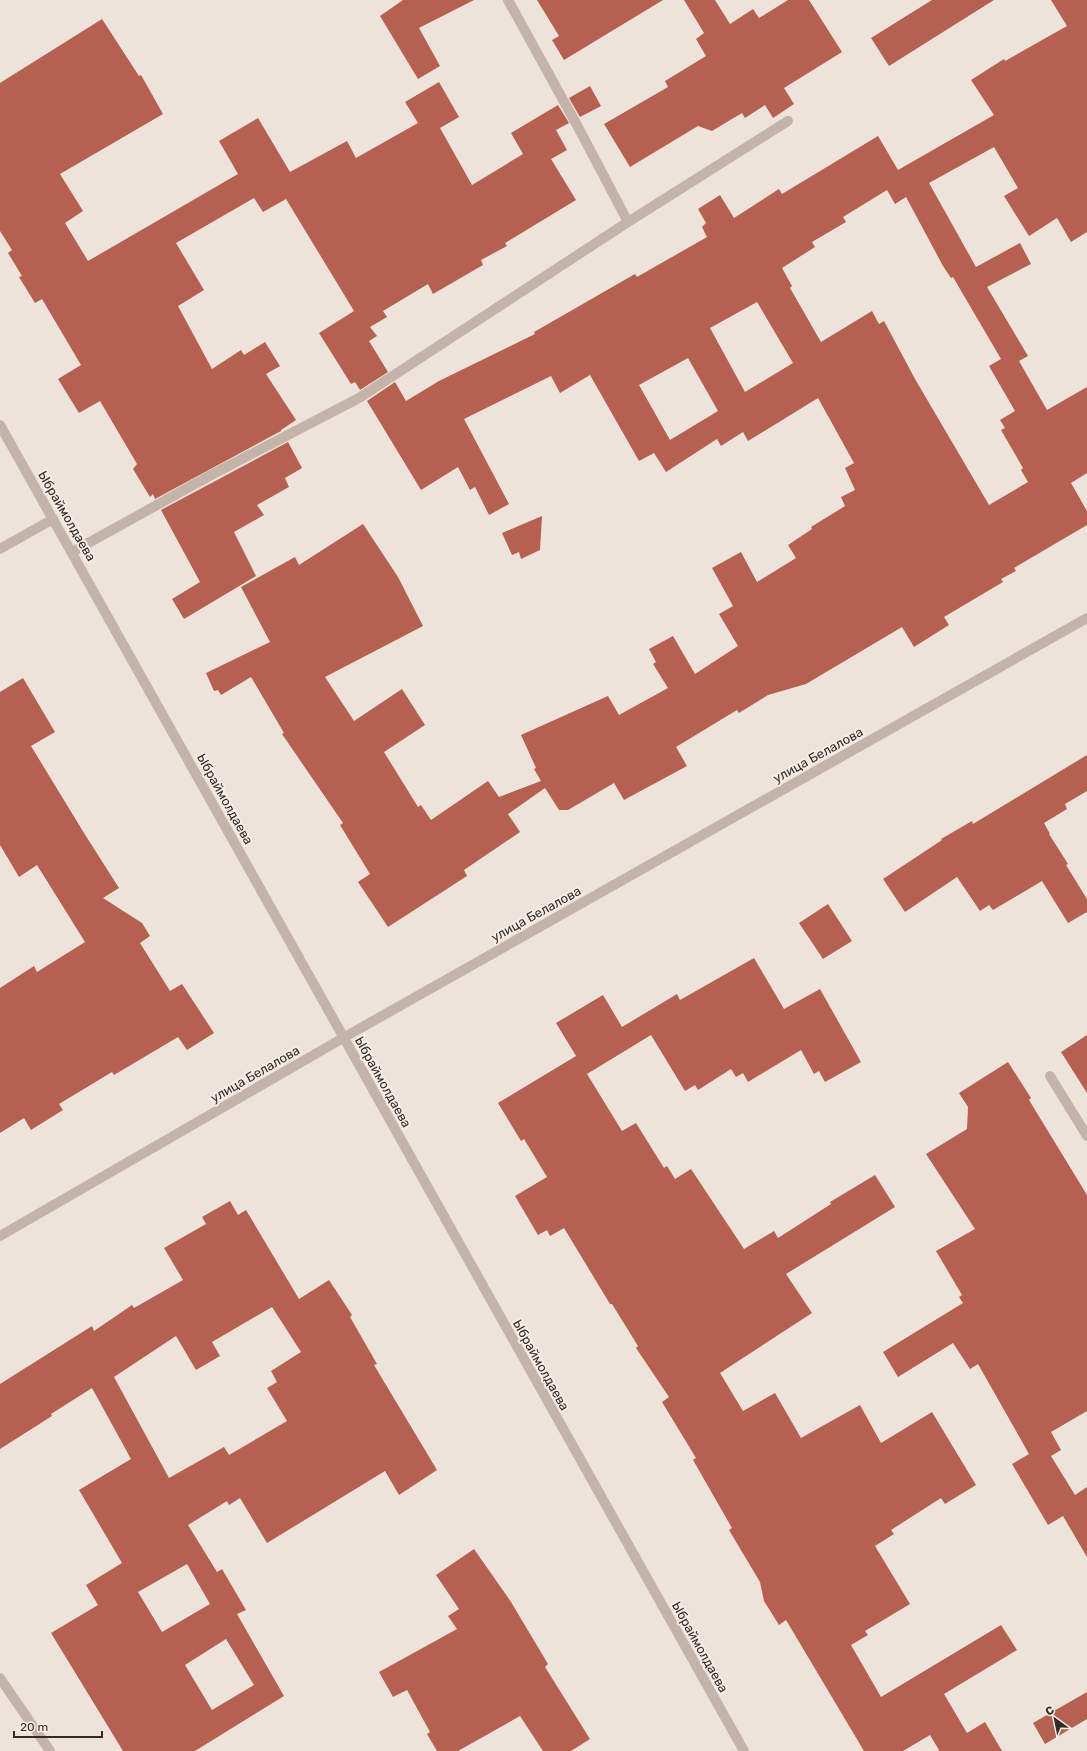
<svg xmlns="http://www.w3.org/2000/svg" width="1087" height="1751" font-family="Rubik,sans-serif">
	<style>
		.building { fill: #b56051; fill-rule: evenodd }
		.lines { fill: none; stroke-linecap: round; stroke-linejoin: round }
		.service { stroke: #c4b3a9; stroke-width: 10 }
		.minor { stroke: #c4b3a9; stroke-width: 10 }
		.labels { text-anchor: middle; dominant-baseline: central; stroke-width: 4; stroke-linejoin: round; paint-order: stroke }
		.street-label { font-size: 13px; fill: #322a28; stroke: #f6ede7 }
	</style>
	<rect width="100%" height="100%" fill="#eee3db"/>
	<!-- building -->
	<path class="building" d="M403 0H474L419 28 440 66 418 79 380 16Z
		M537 0H663L564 60 552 40 559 36Z
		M684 0H715L730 24 753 9 759 18 788 0H809L842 52 784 88 794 104 773 118 765 105 745 118 742 113 712 131 698 126 630 167 604 124 668 87 665 81 706 56 696 39 704 33Z
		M932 0H994L889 66 871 38Z
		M1051 0H1087V232L1071 242 1057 218 1029 236 1004 196 1018 188 994 147 929 183 976 267 1020 243 1031 264 987 287 1028 356 1019 361 1047 410 1087 387V473L1071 483 1087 511V525L1014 568 1016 571 1001 579 1003 582 944 617 949 625 914 647 902 627 806 684 768 695 739 713 737 710 676 747 687 766 624 800 614 783 568 810H559L545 788 508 814 520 832 464 870 467 876 388 927 358 882 370 874 340 825 343 823 282 734 284 733 251 677 221 695 218 690 214 691 206 673 270 642 241 587 295 557 299 565 363 524 398 577 423 626 325 677 354 721 402 689 425 725 384 752 418 807 421 805 431 820 488 781 499 797 541 781 534 769 536 768 521 735 608 696 619 715 668 688 653 664 656 662 649 649 673 636 695 674 738 646 719 614 733 606 712 568 741 552 757 582 796 558 788 545 812 529 811 527 845 506 841 497 855 490 845 468 854 463 818 398 748 441 743 432 721 446 717 439 666 472 654 453 639 461 590 375 560 393 551 376 464 419 509 504 489 515 475 487 470 490 458 467 421 490 367 401 395 382 406 401 439 381 535 334 534 332 635 274 637 277 707 237 702 227 706 223 698 209 720 195 734 218 779 189 782 194 878 136 898 170 994 115 971 80 1004 59 1005 61 1067 26ZM887 190 895 204 906 197 943 266 951 278 953 277 1001 359 989 366 1015 411 1000 420 1005 428 1001 430 1023 468 1021 470 1028 482 989 505 915 379 884 321 879 324 872 311 821 342 790 288 792 286 782 268 815 247 812 242 846 222 843 217ZM757 302 793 363 745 392 710 328ZM688 358 718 411 670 440 639 385Z
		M102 19 139 76 141 75 163 114 60 174 83 211 65 223 88 261 238 174 219 141 258 118 290 172 347 141 356 158 418 123 405 102 439 82 459 117 440 128 472 185 523 154 511 133 558 105 569 123 556 130 567 150 551 159 576 200 505 243 507 246 481 260 483 265 433 294 428 284 383 311 387 317 370 327 377 336 369 341 388 372 360 390 355 382 351 384 319 333 354 311 286 199 263 212 254 198 176 243 204 290 178 306 212 369 241 350 244 355 265 342 280 366 266 374 296 420 281 430V431L155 499 153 494 150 497 133 469 137 464 100 401 79 413 58 379 81 365 42 299 35 303 19 277 22 276 8 253 12 250 0 231V83Z
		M590 86 601 106 580 117 569 98Z
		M288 442 302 468 285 478 289 487 257 505 264 515 234 532 256 576 184 619 172 599 200 582 161 510Z
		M542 516 540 550 521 559 519 552 512 555 502 533Z
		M23 678 55 732 31 746 84 833 119 888 103 898 142 923 150 936 140 943 170 991 182 984 214 1033 187 1050 178 1037 114 1075 112 1072 59 1104 63 1110 31 1130 24 1118 0 1133V988L34 966 37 972 85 942 37 865 19 877 0 845V692Z
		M1087 755V791L1065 804 1067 809 1044 823 1050 834H1049L1068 864 1066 865 1087 899V912L1068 923 1042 881 993 910 989 905 980 911 957 877 905 912 883 879 942 840 941 839 972 821 973 824Z
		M828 904 852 941 823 959 799 923Z
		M754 958 784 1009 820 989 861 1062 825 1082 819 1071 814 1074 801 1050 748 1082 743 1073 736 1077 731 1069 698 1090 695 1085 685 1091 651 1035 587 1074 556 1023 603 995 622 1027 677 994 680 1000Z
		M1087 1035V1093L1061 1052Z
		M576 1056 622 1131 636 1123 664 1168 667 1166 675 1179 691 1169 744 1249 774 1231 778 1238 831 1204 830 1202 875 1175 895 1207 786 1274 812 1313 720 1373 743 1411 775 1393 801 1438 860 1405 881 1443 932 1412 976 1485 945 1504 941 1498 891 1530 894 1534 875 1546 910 1604 865 1631 868 1635 851 1645 881 1697 1001 1625 1017 1650 944 1694 967 1733 985 1722 1002 1751H938L939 1750 930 1735 903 1751H864L786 1620 779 1625 764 1601 760 1582 729 1530 732 1528 693 1460 696 1458 662 1402 669 1397 636 1348 638 1346 612 1304H610L564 1228 550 1236 547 1230 538 1235 515 1196 547 1177 524 1139 521 1141 498 1103Z
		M1008 1062 1031 1098 1029 1100 1087 1195V1411L1051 1432 1061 1450 1051 1456 1075 1495 1087 1487V1557L1063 1516 1048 1525 1012 1464 1029 1454 978 1364 970 1369 953 1343 898 1377 883 1352 963 1303 959 1297 962 1295 936 1251 975 1229 926 1154 967 1129 968 1107 959 1093Z
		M230 1201 238 1215 246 1210 299 1299 329 1280 352 1315 350 1317 377 1364 374 1365 437 1470 399 1495 385 1471 267 1543 240 1498 229 1505 227 1501 188 1525 217 1572 222 1569 246 1610 237 1614 284 1696 195 1751H123L51 1633 98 1605 86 1585 122 1563 79 1490 131 1459 92 1388 51 1414 52 1416 0 1449V1384L92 1326 94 1331 132 1305 134 1308 183 1280 164 1248 206 1224 202 1217ZM272 1307 301 1352 271 1371 277 1382 267 1388 287 1421 229 1455 224 1447 169 1478 114 1377 176 1336 196 1370 220 1356 212 1342ZM187 1564 210 1604 162 1632 138 1592ZM226 1639 254 1685 212 1710 185 1665Z
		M474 1549 511 1602 548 1664 545 1667 590 1739 571 1751H543L520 1716 458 1751H437L427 1734 430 1732 407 1690 393 1697 379 1672 457 1629 448 1616 459 1609 436 1575Z
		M1087 1692V1719L1045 1744 1033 1723Z"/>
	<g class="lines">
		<!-- service -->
		<path class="service" d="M0 549 53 519"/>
		<!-- minor -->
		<path class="minor" d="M508 0 578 127 628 222
			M0 425 744 1751
			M72 552 213 474 359 398 628 222 788 121
			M1050 1076 1087 1136
			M0 1236 343 1038 1087 618
			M0 1678 50 1751"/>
	</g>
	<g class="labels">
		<!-- street labels -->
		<g class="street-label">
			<text transform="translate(67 516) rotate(60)">Ыбраймолдаева</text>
			<text transform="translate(818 755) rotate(-29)">улица Белалова</text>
			<text transform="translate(225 799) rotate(61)">Ыбраймолдаева</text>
			<text transform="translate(536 914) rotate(-29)">улица Белалова</text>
			<text transform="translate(255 1074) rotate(-30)">улица Белалова</text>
			<text transform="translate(383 1082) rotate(61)">Ыбраймолдаева</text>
			<text transform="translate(541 1365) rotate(61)">Ыбраймолдаева</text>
			<text transform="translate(700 1647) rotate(61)">Ыбраймолдаева</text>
		</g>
	</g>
	<!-- north arrow -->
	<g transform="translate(1055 1719) rotate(327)" stroke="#f6ede7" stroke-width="3" paint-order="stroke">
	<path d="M0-3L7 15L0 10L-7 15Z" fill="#322a28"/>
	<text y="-6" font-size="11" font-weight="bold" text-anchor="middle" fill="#322a28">С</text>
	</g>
	<!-- scale -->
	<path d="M14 1731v6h88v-6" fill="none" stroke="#322a28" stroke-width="2"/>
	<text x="20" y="1731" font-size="12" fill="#322a28" stroke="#f6ede7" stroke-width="3" paint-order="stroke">20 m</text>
</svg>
